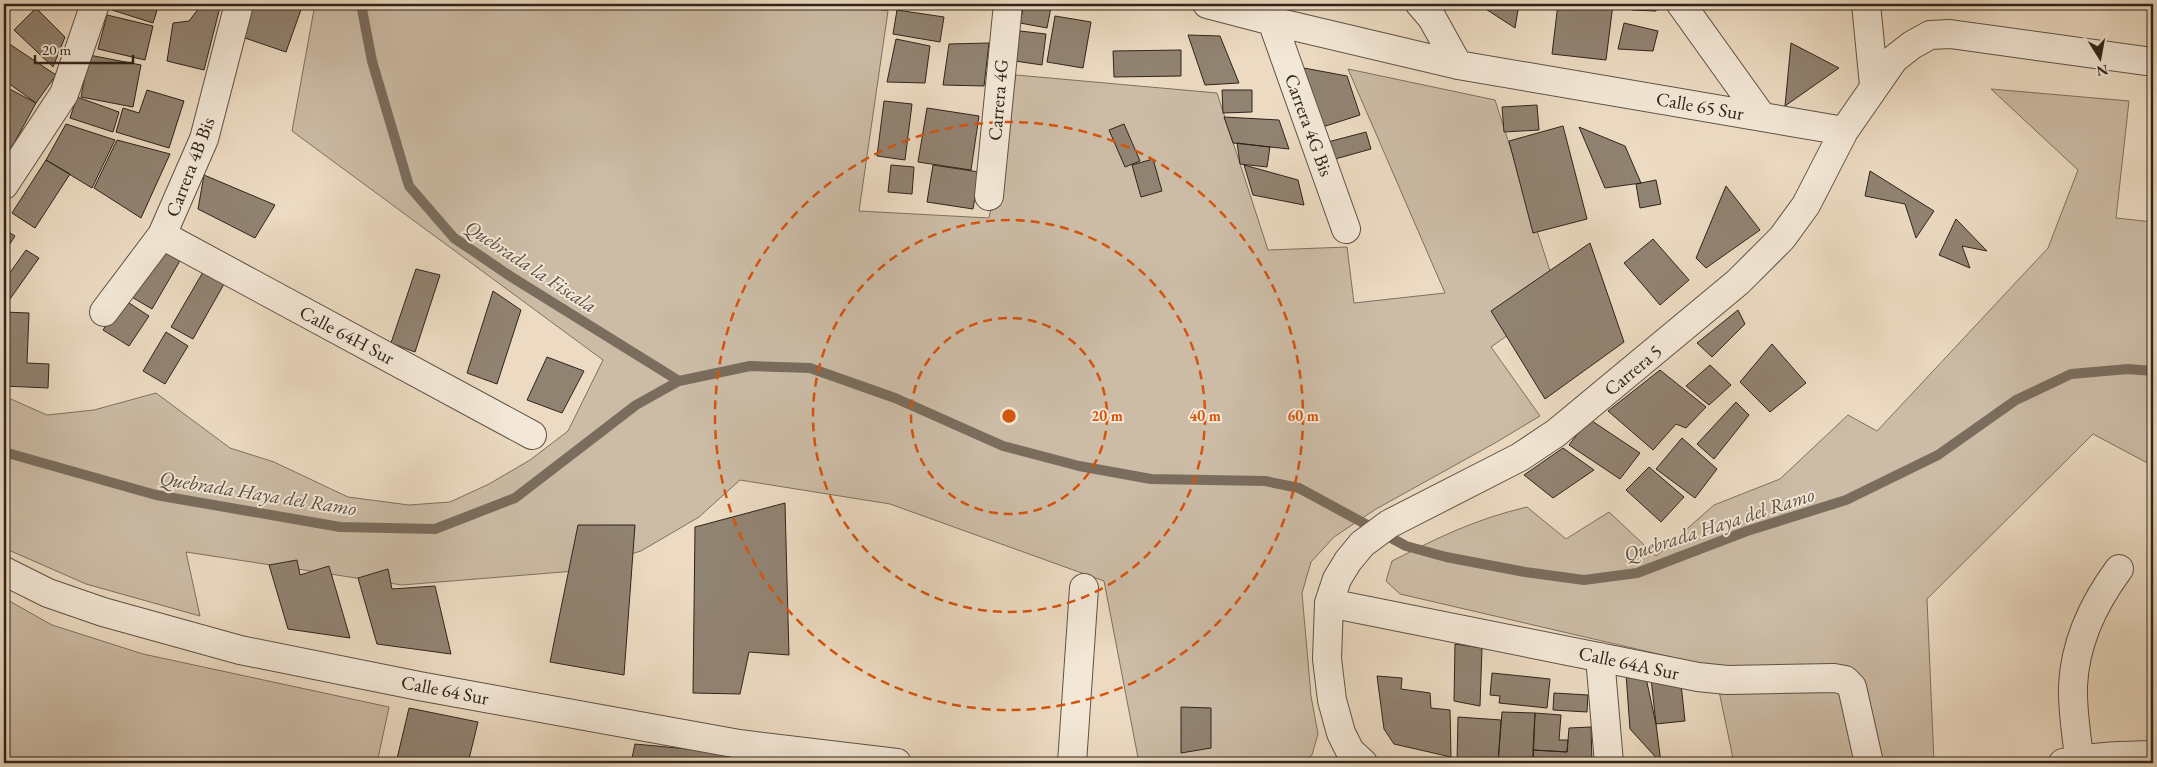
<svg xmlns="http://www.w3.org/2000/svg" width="2157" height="767" font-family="'EB Garamond',serif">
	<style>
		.green { fill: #ccbca6; stroke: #7e7060 }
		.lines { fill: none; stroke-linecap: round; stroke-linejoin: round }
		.stream { stroke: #7a6d5d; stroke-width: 10 }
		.building { fill: #918372; stroke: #2f241b }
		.minor-casing { stroke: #5e5245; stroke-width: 30 }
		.minor { stroke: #f3e8d7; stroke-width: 28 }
		.ring { fill: none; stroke: #d6540e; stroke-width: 2.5; stroke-dasharray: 9 6 }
		.labels { text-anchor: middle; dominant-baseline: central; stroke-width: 4; stroke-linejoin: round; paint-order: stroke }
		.street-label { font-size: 19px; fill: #2f241b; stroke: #f3e8d7 }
		.water-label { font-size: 20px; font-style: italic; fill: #5b4e42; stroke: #f3e8d7 }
		.centre { fill: #d6540e; stroke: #f3e8d7; stroke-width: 2.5 }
		.ring-label { font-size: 15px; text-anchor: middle; font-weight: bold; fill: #d6540e; stroke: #f3e8d7; stroke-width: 4; stroke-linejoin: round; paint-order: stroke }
	</style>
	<rect width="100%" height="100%" fill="#ecdbc2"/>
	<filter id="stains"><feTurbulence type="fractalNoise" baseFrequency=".004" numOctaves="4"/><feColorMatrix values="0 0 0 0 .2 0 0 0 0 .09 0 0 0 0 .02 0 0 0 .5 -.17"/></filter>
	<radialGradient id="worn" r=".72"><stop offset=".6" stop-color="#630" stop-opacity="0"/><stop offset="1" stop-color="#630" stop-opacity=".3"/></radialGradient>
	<!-- green -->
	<path class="green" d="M315 4H845L888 11 859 211 989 218 1016 75 1217 93 1268 250 1347 247 1354 303 1445 293 1348 69 1495 100 1559 299 1491 347 1540 416 1495 443 1376 509 1334 537 1311 562 1302 593 1311 696 1318 734 1312 755 1299 763H1139L1104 581 890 504 740 480 699 517 641 551 575 571 402 585 186 552 200 616 86 584 4 548V396L47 415 94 410 156 393 230 448 274 462 348 497 409 505 450 502 489 484 530 460 568 431 603 360 292 131Z
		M1991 89 2129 101 2116 218 2153 222V466L2093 434 1927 599 1934 763H1734L1714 667 1400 594 1386 581 1392 561C1439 537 1476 519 1527 507L1566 539 1609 512 1656 556 1714 505 1780 479 1848 415 1877 431 2048 248 2078 170Z
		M4 598 52 625 143 654 389 707 377 763H4Z"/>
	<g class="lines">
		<!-- stream -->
		<path class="stream" d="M361 4 372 61 409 186 454 238 510 276 679 381
			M4 452 156 495 340 527 435 529 515 498 636 405 679 381 750 366 810 368 895 398 1003 446 1079 466 1151 479 1265 481 1299 488 1406 546 1446 557 1525 572 1584 580 1637 573 1747 531 1846 500 1938 455 2016 400 2071 374 2128 369 2153 371"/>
	</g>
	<!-- building -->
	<path class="building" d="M114 4H159L153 23 112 10Z
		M202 4 220 7 204 70 167 61 173 23 189 21Z
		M254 4H303L286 52 242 37Z
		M1024 4 1051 7 1047 28 1020 23Z
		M1478 4H1519L1515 28Z
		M1558 4H1613L1606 60 1552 54Z
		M1633 4H1657L1656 11 1632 10Z
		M36 8 65 37 53 67 14 30Z
		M897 10 944 17 940 42 893 34Z
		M107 15 153 26 145 60 98 49Z
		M1055 16 1091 22 1083 68 1047 62Z
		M1624 23 1658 31 1653 51 1618 49Z
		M1020 31 1046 34 1042 65 1015 61Z
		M1188 35 1220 36 1239 83 1205 85Z
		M896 39 930 46 925 83 887 82Z
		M8 43 56 75 36 103 4 80V49Z
		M989 43 984 86 943 85 949 44Z
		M1791 43 1839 68 1785 106Z
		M1181 50V76L1114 77 1113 51Z
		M89 55 141 65 133 107 81 97Z
		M1293 66 1347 76 1360 115 1313 130Z
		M4 86 36 103 12 147 4 143Z
		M147 90 184 101 169 148 116 132 123 108 139 113Z
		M1222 90H1252V112L1223 113Z
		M77 97 119 112 113 132 70 118Z
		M884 101 912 104 905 160 877 156Z
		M1537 105 1539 130 1504 132 1502 107Z
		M927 108 979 116 971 170 918 162Z
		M1224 117 1279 120 1289 149 1233 143Z
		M66 124 115 140 92 188 46 160Z
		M1124 124 1140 161 1125 167 1109 130Z
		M1563 126 1587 219 1533 233 1509 141Z
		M1579 127 1625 146 1641 183 1605 188Z
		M1366 132 1371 149 1328 161 1324 143Z
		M117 140 170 154 141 218 94 188Z
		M1237 143 1270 147 1267 167 1240 164Z
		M1153 159 1162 191 1141 197 1132 165Z
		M46 160 70 174 35 228 12 213Z
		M891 165 914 167 912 194 888 192Z
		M933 165 979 172 973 209 927 202Z
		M1244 165 1298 180 1304 205 1253 195Z
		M1870 171 1934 211 1916 238 1905 204 1865 196Z
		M204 175 275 205 255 238 198 209Z
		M1656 180 1661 204 1640 208 1636 184Z
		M1726 186 1760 230 1706 268 1696 258Z
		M1956 219 1987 251 1962 246 1970 268 1939 255Z
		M4 229 15 236 4 253Z
		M1653 239 1689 280 1660 305 1624 263Z
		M1590 243 1624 342 1545 399 1491 311Z
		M159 246 181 259 152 309 130 296Z
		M26 250 39 258 10 299 4 295V281Z
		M416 269 440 275 415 352 391 343Z
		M203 272 224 284 193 339 171 327Z
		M493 291 521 310 497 384 467 373Z
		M123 299 149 316 129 346 103 330Z
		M1738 310 1745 324 1712 357 1697 343Z
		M4 312 29 313 27 363 49 364 48 388 4 386Z
		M166 332 188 346 165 384 143 371Z
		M1772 344 1806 383 1770 412 1740 382Z
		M547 357 584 371 562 413 527 400Z
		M1710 365 1731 385 1709 405 1686 386Z
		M1660 370 1706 407 1686 428 1676 424 1653 450 1608 411Z
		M1736 402 1749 415 1714 459 1697 444Z
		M1589 419 1640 453 1620 479 1569 445Z
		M1682 438 1717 469 1695 498 1656 469Z
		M1563 448 1594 470 1553 498 1524 475Z
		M1649 467 1684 497 1661 522 1626 490Z
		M785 503 789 655 749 652 740 694 693 693 695 527Z
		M578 525H635L624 675 550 662Z
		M297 560 300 575 329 566 350 638 288 629 269 565Z
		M388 569 392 589 435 586 451 654 377 644 358 578Z
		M1455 644 1482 648 1480 706 1454 701Z
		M1492 673 1550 679 1547 708 1499 703 1500 696 1490 695Z
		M1626 674 1646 678 1656 724 1661 763 1630 729Z
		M1377 676 1402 678 1401 689 1430 693 1431 708 1450 710 1451 757 1394 744 1384 729Z
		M1651 678 1681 684 1685 721 1656 724Z
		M1554 693 1588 695 1587 712 1553 710Z
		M1181 707 1211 708V748L1181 753Z
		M409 708 478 722 468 763H396Z
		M1502 712 1535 713 1533 763H1498Z
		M1535 713 1561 715 1559 740H1568L1567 752 1533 750Z
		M1458 717 1501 720 1498 763 1457 762Z
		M1591 727 1592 763H1533V750L1567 752 1569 728Z
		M635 744 731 753 729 763H631Z
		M756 756 800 763H755Z
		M1729 759V763H1698V761Z"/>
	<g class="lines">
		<defs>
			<path id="minor" d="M1207 4 1272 21 1458 65 1844 131
				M1420 4 1432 18 1458 65
				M1681 4 1762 117
				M1866 4 1874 85
				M1272 21 1346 229
				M4 185 64 94 95 4
				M989 196 1008 4
				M162 235 532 435
				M104 312 162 235 204 139 239 4
				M4 571 48 593 103 612 240 650 419 686 739 744 897 763
				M1329 603 1698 677 1727 680 1834 678 1845 680 1852 687 1869 763
				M1600 657 1609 763
				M2079 759C2077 736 2072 710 2073 686 2075 642 2093 604 2119 569
				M1072 763 1084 588
				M1363 763 1350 751 1341 733 1332 700 1327 659 1329 603 1337 579 1348 561 1362 544 1389 524 1520 457 1556 433 1738 282 1782 238 1806 205 1844 131 1894 59 1912 45 1930 35 1950 34 2153 62
				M2063 763C2093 756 2123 756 2153 755"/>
		</defs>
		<!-- minor casing -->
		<use href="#minor" class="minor-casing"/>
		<!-- minor -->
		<use href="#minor" class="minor"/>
	</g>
	<!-- distance rings -->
	<g class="ring">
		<circle cx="1009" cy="416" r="98"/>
		<circle cx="1009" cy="416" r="196"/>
		<circle cx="1009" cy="416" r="294"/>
	</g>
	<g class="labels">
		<!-- street labels -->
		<g class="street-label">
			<text transform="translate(998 100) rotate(-85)">Carrera 4G</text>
			<text transform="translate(1700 106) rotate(10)">Calle 65 Sur</text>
			<text transform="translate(1309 125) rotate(70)">Carrera 4G Bis</text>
			<text transform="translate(190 167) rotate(-69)">Carrera 4B Bis</text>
			<text transform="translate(347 335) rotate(28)">Calle 64H Sur</text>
			<text transform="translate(1633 370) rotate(-40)">Carrera 5</text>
			<text transform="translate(1629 663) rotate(12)">Calle 64A Sur</text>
			<text transform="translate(445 690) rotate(11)">Calle 64 Sur</text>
		</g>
		<!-- water labels -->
		<g class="water-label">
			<text transform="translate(531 266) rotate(33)">Quebrada la Fiscala</text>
			<text transform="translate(258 493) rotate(9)">Quebrada Haya del Ramo</text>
			<text transform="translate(1719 524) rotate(-18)">Quebrada Haya del Ramo</text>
		</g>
	</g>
	<circle cx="1009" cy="416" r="8" class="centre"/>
	<g class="ring-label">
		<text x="1107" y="421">20 m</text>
		<text x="1205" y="421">40 m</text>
		<text x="1303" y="421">60 m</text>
	</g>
	<!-- margin -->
	<rect width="2157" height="767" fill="none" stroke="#ecdbc2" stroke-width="20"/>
	<rect x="5" y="5" width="2147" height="757" fill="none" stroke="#2f241b" stroke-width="2.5"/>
	<rect x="10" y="10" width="2137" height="747" fill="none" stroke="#2f241b"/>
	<!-- north arrow -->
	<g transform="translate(2100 58) rotate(169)" stroke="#f3e8d7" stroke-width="4" paint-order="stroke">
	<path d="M0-4L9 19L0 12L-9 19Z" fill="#2f241b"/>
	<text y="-8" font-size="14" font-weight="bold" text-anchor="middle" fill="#2f241b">N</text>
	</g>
	<!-- scale -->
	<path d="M35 55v8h98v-8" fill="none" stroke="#2f241b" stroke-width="2.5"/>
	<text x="42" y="55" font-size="15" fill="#2f241b" stroke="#f3e8d7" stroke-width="4" paint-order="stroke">20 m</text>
	<rect width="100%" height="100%" filter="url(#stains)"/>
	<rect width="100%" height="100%" fill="url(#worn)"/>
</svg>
